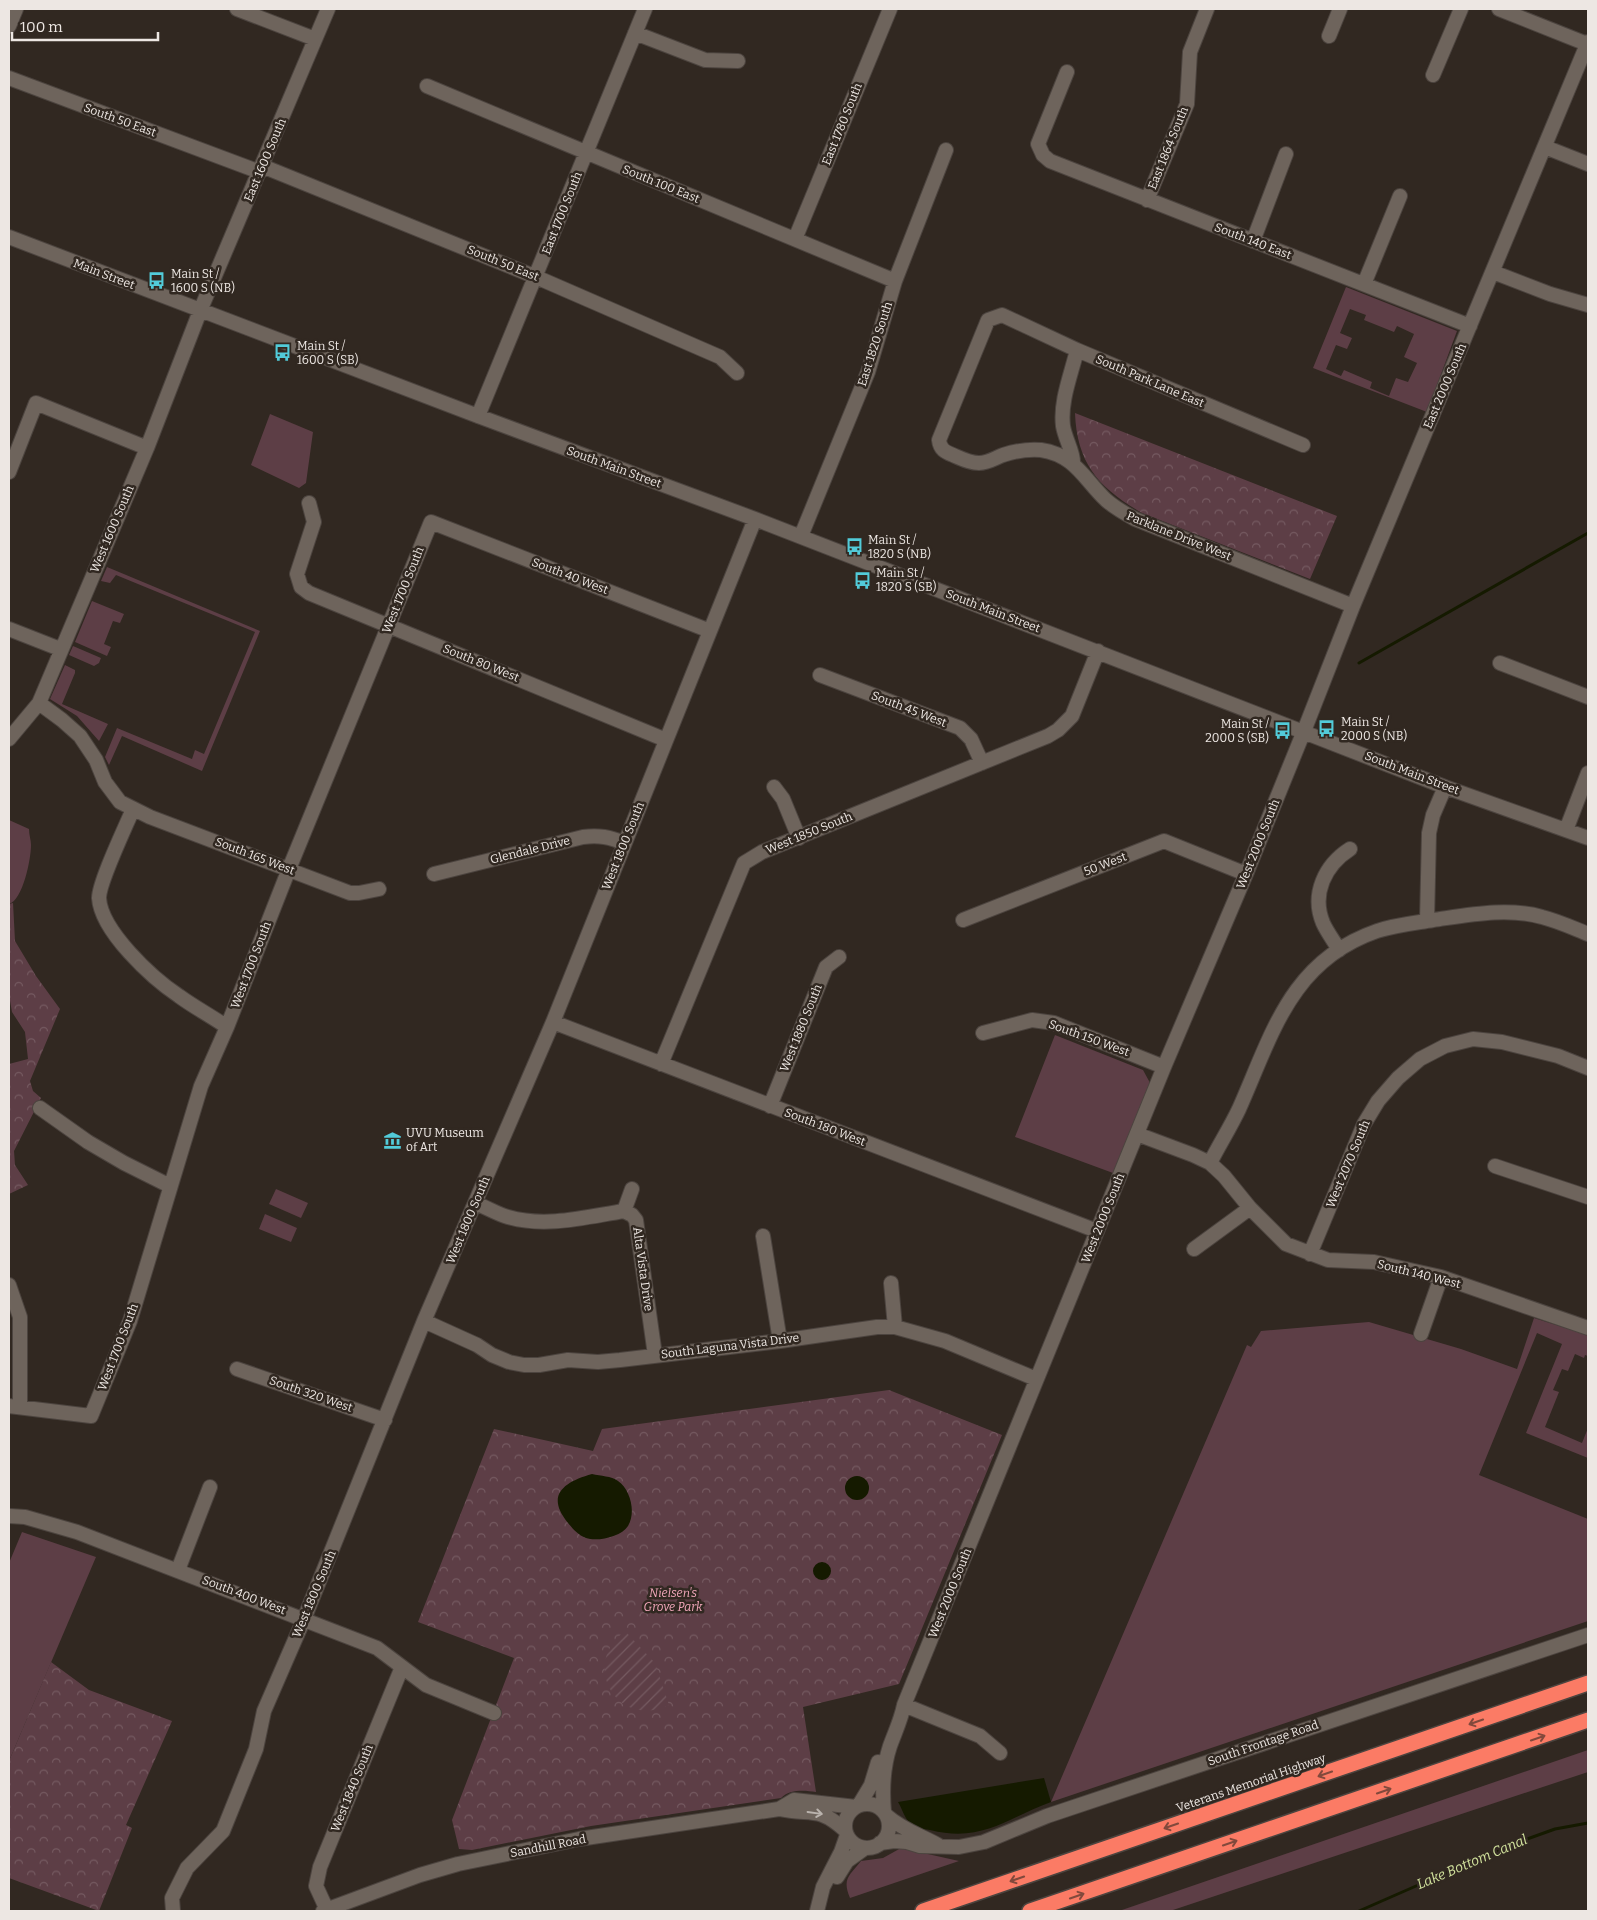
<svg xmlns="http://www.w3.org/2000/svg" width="1597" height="1920" font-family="Bitter,serif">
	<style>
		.grass { fill: #5d3e46; fill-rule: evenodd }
		.forest { fill: url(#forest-crowns) }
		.garden { fill: url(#garden-furrows) }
		.water { fill: #151a00 }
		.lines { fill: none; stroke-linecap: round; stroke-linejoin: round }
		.stream { stroke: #151a00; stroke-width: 3 }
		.minor-casing { stroke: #4c443f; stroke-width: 16 }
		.highway-casing { stroke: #4c443f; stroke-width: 18 }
		.minor { stroke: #6e645c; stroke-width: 14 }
		.highway { stroke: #fb7b65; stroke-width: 15 }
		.oneway { stroke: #82493c }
		.oneway2 { stroke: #bab3ad }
		.labels { text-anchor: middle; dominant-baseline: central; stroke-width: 5; stroke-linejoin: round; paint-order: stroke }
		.street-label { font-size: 12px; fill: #ede7e3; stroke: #312821 }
		.poi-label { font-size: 12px; fill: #ede7e3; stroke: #312821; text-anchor: start }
		.park-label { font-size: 12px; font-style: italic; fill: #f3a8bc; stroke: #312821 }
		.water-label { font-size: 14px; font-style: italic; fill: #d2e29d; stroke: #312821 }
	</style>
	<defs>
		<pattern id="forest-crowns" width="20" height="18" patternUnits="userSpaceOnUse" patternTransform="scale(1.25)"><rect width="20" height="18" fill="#5d3e46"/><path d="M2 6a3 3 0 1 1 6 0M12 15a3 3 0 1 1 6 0" fill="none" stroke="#755a61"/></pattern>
		<pattern id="garden-furrows" width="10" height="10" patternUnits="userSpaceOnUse" patternTransform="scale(1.25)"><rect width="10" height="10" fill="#5d3e46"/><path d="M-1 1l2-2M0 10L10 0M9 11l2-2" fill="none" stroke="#755a61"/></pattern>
	</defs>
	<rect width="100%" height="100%" fill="#312821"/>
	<!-- grass -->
	<path class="grass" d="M1346 287 1457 331 1427 412 1313 368ZM1350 309 1366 315 1364 320 1394 332 1397 326 1414 334 1404 357 1417 363 1408 382 1396 378 1389 396 1370 388 1372 382 1344 370 1341 376 1326 369 1336 345 1347 349 1352 338 1340 333Z
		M270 414 313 432 306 483 299 488 251 465Z
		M107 567 260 631 202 771 122 736 109 765 105 757 117 728 192 759 195 750 204 754 255 632 116 575 110 583 101 581Z
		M92 601 124 614 120 623 113 621 104 644 111 647 107 656 75 642Z
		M73 646 101 658 99 663 94 666 69 655Z
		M65 665 75 670V673L62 704 108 724 99 741 77 716 50 699Z
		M9 820 29 829C29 835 31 840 31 845 31 859 23 900 9 904Z
		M1055 1035 1143 1070 1149 1081V1088L1113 1173 1015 1137Z
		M276 1189 308 1203 301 1218 269 1204Z
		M265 1214 297 1228 291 1242 259 1229Z
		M1534 1318 1588 1335V1356L1585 1355 1584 1358 1575 1354 1568 1371 1562 1369 1553 1390 1559 1392 1545 1427 1582 1443 1588 1428V1458L1526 1433 1562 1344 1537 1333 1479 1475 1588 1519V1621L1051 1802 1247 1345 1251 1347 1261 1331 1369 1322 1461 1349 1517 1369Z
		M22 1532 96 1557 9 1761V1563Z
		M1588 1750V1772L1170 1911H1119Z
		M901 1848 959 1861 850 1898C842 1879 849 1876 861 1861L883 1858Z"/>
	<!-- forest -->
	<path class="forest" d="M1075 413 1337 516 1310 579 1142 513C1099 488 1077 464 1075 413Z
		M13 903 15 941 36 976 60 1009 30 1081 33 1091 41 1098 14 1151 15 1165 28 1185 9 1194V1064L28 1059 25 1032 12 1012 9 995V904Z
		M889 1390 1002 1435 899 1684 803 1707 816 1792C805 1790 789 1789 781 1798L591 1826 472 1850 459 1849 452 1820 514 1658 418 1622 494 1429 593 1451 602 1429Z
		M51 1662 89 1690 172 1721 126 1825 132 1828 99 1911 9 1878V1761Z"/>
	<!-- garden -->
	<path class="garden" d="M625 1631 655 1663 669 1705C618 1730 579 1665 625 1631Z"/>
	<!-- water -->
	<path class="water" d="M592 1474C601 1476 611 1476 618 1481 631 1490 636 1513 628 1526 621 1537 597 1542 586 1538 578 1535 573 1529 568 1523 545 1495 564 1482 592 1474Z
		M845 1488a12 12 0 1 1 24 0a12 12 0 1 1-24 0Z
		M813 1571a9 9 0 1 1 18 0a9 9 0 1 1-18 0Z
		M1044 1778 1051 1802C1005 1819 982 1843 930 1830 922 1829 915 1828 909 1822 904 1817 902 1808 898 1802Z"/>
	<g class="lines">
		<!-- stream -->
		<path class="stream" d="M1359 663 1588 533
			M1359 1911 1505 1847 1555 1829 1588 1823"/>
		<defs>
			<path id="minor" d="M237 9 315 39
				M1499 9 1587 44
				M9 26 16 9
				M635 33 705 60 738 61
				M1329 36 1340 9
				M1067 72 1038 144 1043 155 1050 161 1470 326
				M1433 75 1461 9
				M9 78 260 172
				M427 86 895 281
				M1545 147 1588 164
				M262 166 536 277 720 357 737 373
				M1147 200 1187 104 1190 52 1207 9
				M9 237 478 416 755 519 1445 787 1588 838
				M795 239 890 9
				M1253 241 1286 154
				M1493 272 1550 294 1588 305
				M1364 284 1400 196
				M478 416 645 9
				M1303 445 1077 350 1002 315 988 320 939 440C940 450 946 452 953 455 962 459 970 463 979 463 988 463 995 458 1003 455 1015 451 1028 449 1041 450 1075 455 1084 479 1106 500 1115 508 1124 513 1135 519L1353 606
				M1073 463C1074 453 1065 439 1063 426 1060 401 1071 375 1077 350
				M9 472 36 403 147 448
				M309 503 314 522 297 574 301 587 309 593 666 740
				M801 536 868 372 895 281 946 150
				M9 629 60 649
				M1500 663 1588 697
				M820 675 960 728 971 739 982 763
				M39 703 62 720 80 736 96 760 105 782 120 802 150 817 350 893H359L379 889
				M9 739 39 703 147 448 200 311 328 9
				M774 787 783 799 799 838
				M133 809C126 826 99 882 99 898 101 931 152 978 179 996 194 1007 211 1016 227 1027
				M1566 830 1588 773
				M434 874 583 837C599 835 610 837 624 843
				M963 920 1164 841 1246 874
				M1427 921 1429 833 1433 815 1445 787
				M1339 950C1334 941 1327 932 1323 923 1311 894 1325 865 1350 849
				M553 1022 1097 1231
				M983 1033 1032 1020 1054 1023 1164 1067
				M661 1064 744 863 762 852 1048 736 1058 730 1072 716 1098 651
				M770 1106 826 967 839 957
				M40 1108 88 1142 124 1163 170 1186
				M1137 1134 1193 1155 1210 1163 1224 1176 1250 1208 1286 1244 1328 1260 1374 1262 1441 1277 1588 1328
				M1210 1163C1219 1145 1230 1128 1239 1109 1272 1035 1290 961 1377 931 1395 925 1415 923 1433 920 1468 915 1507 907 1542 917 1558 921 1573 928 1588 934
				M1495 1166 1588 1197
				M632 1189 624 1211 632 1215 636 1220 655 1355
				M475 1203C486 1207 497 1214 508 1217 546 1228 586 1217 624 1211
				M763 1236 780 1341
				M1194 1249 1250 1208
				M1310 1254 1364 1124 1378 1101 1398 1078 1420 1059 1445 1046 1473 1039 1502 1042 1558 1056 1588 1068
				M891 1283 895 1327
				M9 1285 20 1317V1407
				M424 1321 477 1345 492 1355 509 1362 524 1365H539L568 1360 598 1362 620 1360 780 1341 877 1327H895L945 1341 1036 1379
				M1421 1334 1441 1277
				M237 1369 385 1420
				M9 1406 91 1416 130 1321 201 1086 227 1027 289 869 431 522 710 631
				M9 1516 25 1517 77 1532 377 1648 426 1685 494 1713
				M178 1570 210 1487
				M904 1705 980 1736 1000 1753
				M845 1826a22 22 0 1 1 44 0a22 22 0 1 1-44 0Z
				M859 1805 871 1785 878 1762
				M779 1809 794 1800 856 1807
				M884 1812C882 1789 883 1767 890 1746 895 1732 901 1720 904 1705L1164 1067 1246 874 1304 731 1353 606 1588 42
				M887 1816C903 1830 920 1835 938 1845
				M880 1843 894 1841 907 1842 920 1846 959 1847 984 1842 1047 1816 1588 1635
				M837 1877 847 1861 865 1848
				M327 1910 316 1886 320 1867 402 1667
				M173 1911 172 1898 187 1868 223 1831 256 1749 264 1711 304 1619 424 1321 553 1022 755 519
				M323 1911 420 1875 458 1864 579 1839 779 1809C811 1816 817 1805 845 1830
				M817 1911 823 1887 841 1852 847 1835"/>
			<path id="highway" d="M923 1911 1588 1683
				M1030 1911 1588 1720"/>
		</defs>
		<!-- minor casing -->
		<use href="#minor" class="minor-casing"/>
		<!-- highway casing -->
		<use href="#highway" class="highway-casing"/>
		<!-- minor -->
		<use href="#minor" class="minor"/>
		<!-- highway -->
		<use href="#highway" class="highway"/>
	</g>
	<!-- one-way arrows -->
	<defs><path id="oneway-shaft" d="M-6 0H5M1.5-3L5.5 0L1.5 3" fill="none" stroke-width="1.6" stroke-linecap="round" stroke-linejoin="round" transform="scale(1.25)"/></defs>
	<g class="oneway">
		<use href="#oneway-shaft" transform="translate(1476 1722) rotate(161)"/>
		<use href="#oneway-shaft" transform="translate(1538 1738) rotate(-19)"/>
		<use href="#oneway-shaft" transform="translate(1325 1774) rotate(161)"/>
		<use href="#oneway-shaft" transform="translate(1384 1791) rotate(-19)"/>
		<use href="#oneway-shaft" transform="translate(1171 1826) rotate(161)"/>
		<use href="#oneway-shaft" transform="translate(1230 1843) rotate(-19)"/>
		<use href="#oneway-shaft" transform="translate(1017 1879) rotate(161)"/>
		<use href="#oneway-shaft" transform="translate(1077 1896) rotate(-19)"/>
	</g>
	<use class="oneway2" href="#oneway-shaft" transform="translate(815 1813) rotate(8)"/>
	<!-- icons -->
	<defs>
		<symbol id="bus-bare" viewBox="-9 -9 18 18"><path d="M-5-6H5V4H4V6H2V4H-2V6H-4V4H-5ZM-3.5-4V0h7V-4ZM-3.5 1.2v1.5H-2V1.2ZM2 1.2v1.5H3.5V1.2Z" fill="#52cbd9" stroke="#312821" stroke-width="2.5" paint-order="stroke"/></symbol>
		<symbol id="museum-bare" viewBox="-9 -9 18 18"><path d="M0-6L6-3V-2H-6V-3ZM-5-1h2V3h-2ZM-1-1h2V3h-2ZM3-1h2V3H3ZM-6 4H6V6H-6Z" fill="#52cbd9" stroke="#312821" stroke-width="2.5" paint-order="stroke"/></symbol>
	</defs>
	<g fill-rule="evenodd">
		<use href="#bus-bare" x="144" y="268" width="25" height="25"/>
		<use href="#bus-bare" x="270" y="340" width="25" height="25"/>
		<use href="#bus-bare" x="842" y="534" width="25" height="25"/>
		<use href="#bus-bare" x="850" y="568" width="25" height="25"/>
		<use href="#bus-bare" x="1314" y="716" width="25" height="25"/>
		<use href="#bus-bare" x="1270" y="718" width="25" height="25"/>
		<use href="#museum-bare" x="380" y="1128" width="25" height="25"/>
	</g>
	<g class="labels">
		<!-- street labels -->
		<g class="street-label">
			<text transform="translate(120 120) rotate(20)">South 50 East</text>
			<text transform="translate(842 124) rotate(-68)">East 1780 South</text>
			<text transform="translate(1168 148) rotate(-68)">East 1864 South</text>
			<text transform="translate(265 160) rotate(-67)">East 1600 South</text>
			<text transform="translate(661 184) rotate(22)">South 100 East</text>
			<text transform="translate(562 213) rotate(-68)">East 1700 South</text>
			<text transform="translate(1253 241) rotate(21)">South 140 East</text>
			<text transform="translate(503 263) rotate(22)">South 50 East</text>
			<text transform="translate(104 274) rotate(21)">Main Street</text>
			<text transform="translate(875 344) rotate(-72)">East 1820 South</text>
			<text transform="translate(1150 381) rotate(23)">South Park Lane East</text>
			<text transform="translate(1445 386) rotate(-67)">East 2000 South</text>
			<text transform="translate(614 467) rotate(20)">South Main Street</text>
			<text transform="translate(112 529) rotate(-67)">West 1600 South</text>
			<text transform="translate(1179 536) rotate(22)">Parklane Drive West</text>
			<text transform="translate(570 576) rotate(21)">South 40 West</text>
			<text transform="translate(403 590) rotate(-68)">West 1700 South</text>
			<text transform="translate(993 611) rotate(21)">South Main Street</text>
			<text transform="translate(481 663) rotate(22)">South 80 West</text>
			<text transform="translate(909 709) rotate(21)">South 45 West</text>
			<text transform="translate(1412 773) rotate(21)">South Main Street</text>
			<text transform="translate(809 833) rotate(-22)">West 1850 South</text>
			<text transform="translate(1258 844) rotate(-68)">West 2000 South</text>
			<text transform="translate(623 846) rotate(-68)">West 1800 South</text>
			<text transform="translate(530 850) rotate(-14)">Glendale Drive</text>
			<text transform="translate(255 856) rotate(21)">South 165 West</text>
			<text transform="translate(1105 864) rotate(-21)">50 West</text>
			<text transform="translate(251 965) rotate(-69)">West 1700 South</text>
			<text transform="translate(801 1028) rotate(-68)">West 1880 South</text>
			<text transform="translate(1089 1038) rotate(20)">South 150 West</text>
			<text transform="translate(825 1127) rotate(21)">South 180 West</text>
			<text transform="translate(1348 1164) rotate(-67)">West 2070 South</text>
			<text transform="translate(1103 1218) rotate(-68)">West 2000 South</text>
			<text transform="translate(468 1220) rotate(-67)">West 1800 South</text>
			<text transform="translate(643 1269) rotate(82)">Alta Vista Drive</text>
			<text transform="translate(1419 1274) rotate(14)">South 140 West</text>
			<text transform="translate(730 1346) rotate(-7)">South Laguna Vista Drive</text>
			<text transform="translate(118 1347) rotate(-69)">West 1700 South</text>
			<text transform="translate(311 1394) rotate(19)">South 320 West</text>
			<text transform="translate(950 1593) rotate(-68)">West 2000 South</text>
			<text transform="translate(314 1594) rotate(-67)">West 1800 South</text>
			<text transform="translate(244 1595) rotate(21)">South 400 West</text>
			<text transform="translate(1263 1743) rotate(-19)">South Frontage Road</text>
			<text transform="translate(1251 1783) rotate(-19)">Veterans Memorial Highway</text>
			<text transform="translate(352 1788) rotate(-68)">West 1840 South</text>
			<text transform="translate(548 1846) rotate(-11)">Sandhill Road</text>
		</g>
		<!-- poi labels -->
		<g class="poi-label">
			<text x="171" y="274">Main St /<tspan x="171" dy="14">1600 S (NB)</tspan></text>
			<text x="297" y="346">Main St /<tspan x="297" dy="14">1600 S (SB)</tspan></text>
			<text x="868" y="540">Main St /<tspan x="868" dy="14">1820 S (NB)</tspan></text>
			<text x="876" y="573">Main St /<tspan x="876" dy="14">1820 S (SB)</tspan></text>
			<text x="1341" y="722">Main St /<tspan x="1341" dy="14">2000 S (NB)</tspan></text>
			<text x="1269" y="724" text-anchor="end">Main St /<tspan x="1269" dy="14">2000 S (SB)</tspan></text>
			<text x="406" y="1133">UVU Museum<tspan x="406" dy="14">of Art</tspan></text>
		</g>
		<!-- park labels -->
		<g class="park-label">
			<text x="673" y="1593">Nielsen's<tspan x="673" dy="14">Grove Park</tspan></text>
		</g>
		<!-- water labels -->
		<g class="water-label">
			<text transform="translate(1472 1862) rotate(-23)">Lake Bottom Canal</text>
		</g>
	</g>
	<!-- border -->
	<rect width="1597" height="1920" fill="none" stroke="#ede7e3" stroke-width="20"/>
	<!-- scale -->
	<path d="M12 32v8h146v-8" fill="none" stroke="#ede7e3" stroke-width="2.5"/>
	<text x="20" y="32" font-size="15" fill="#ede7e3" stroke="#312821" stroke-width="4" paint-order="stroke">100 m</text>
</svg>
